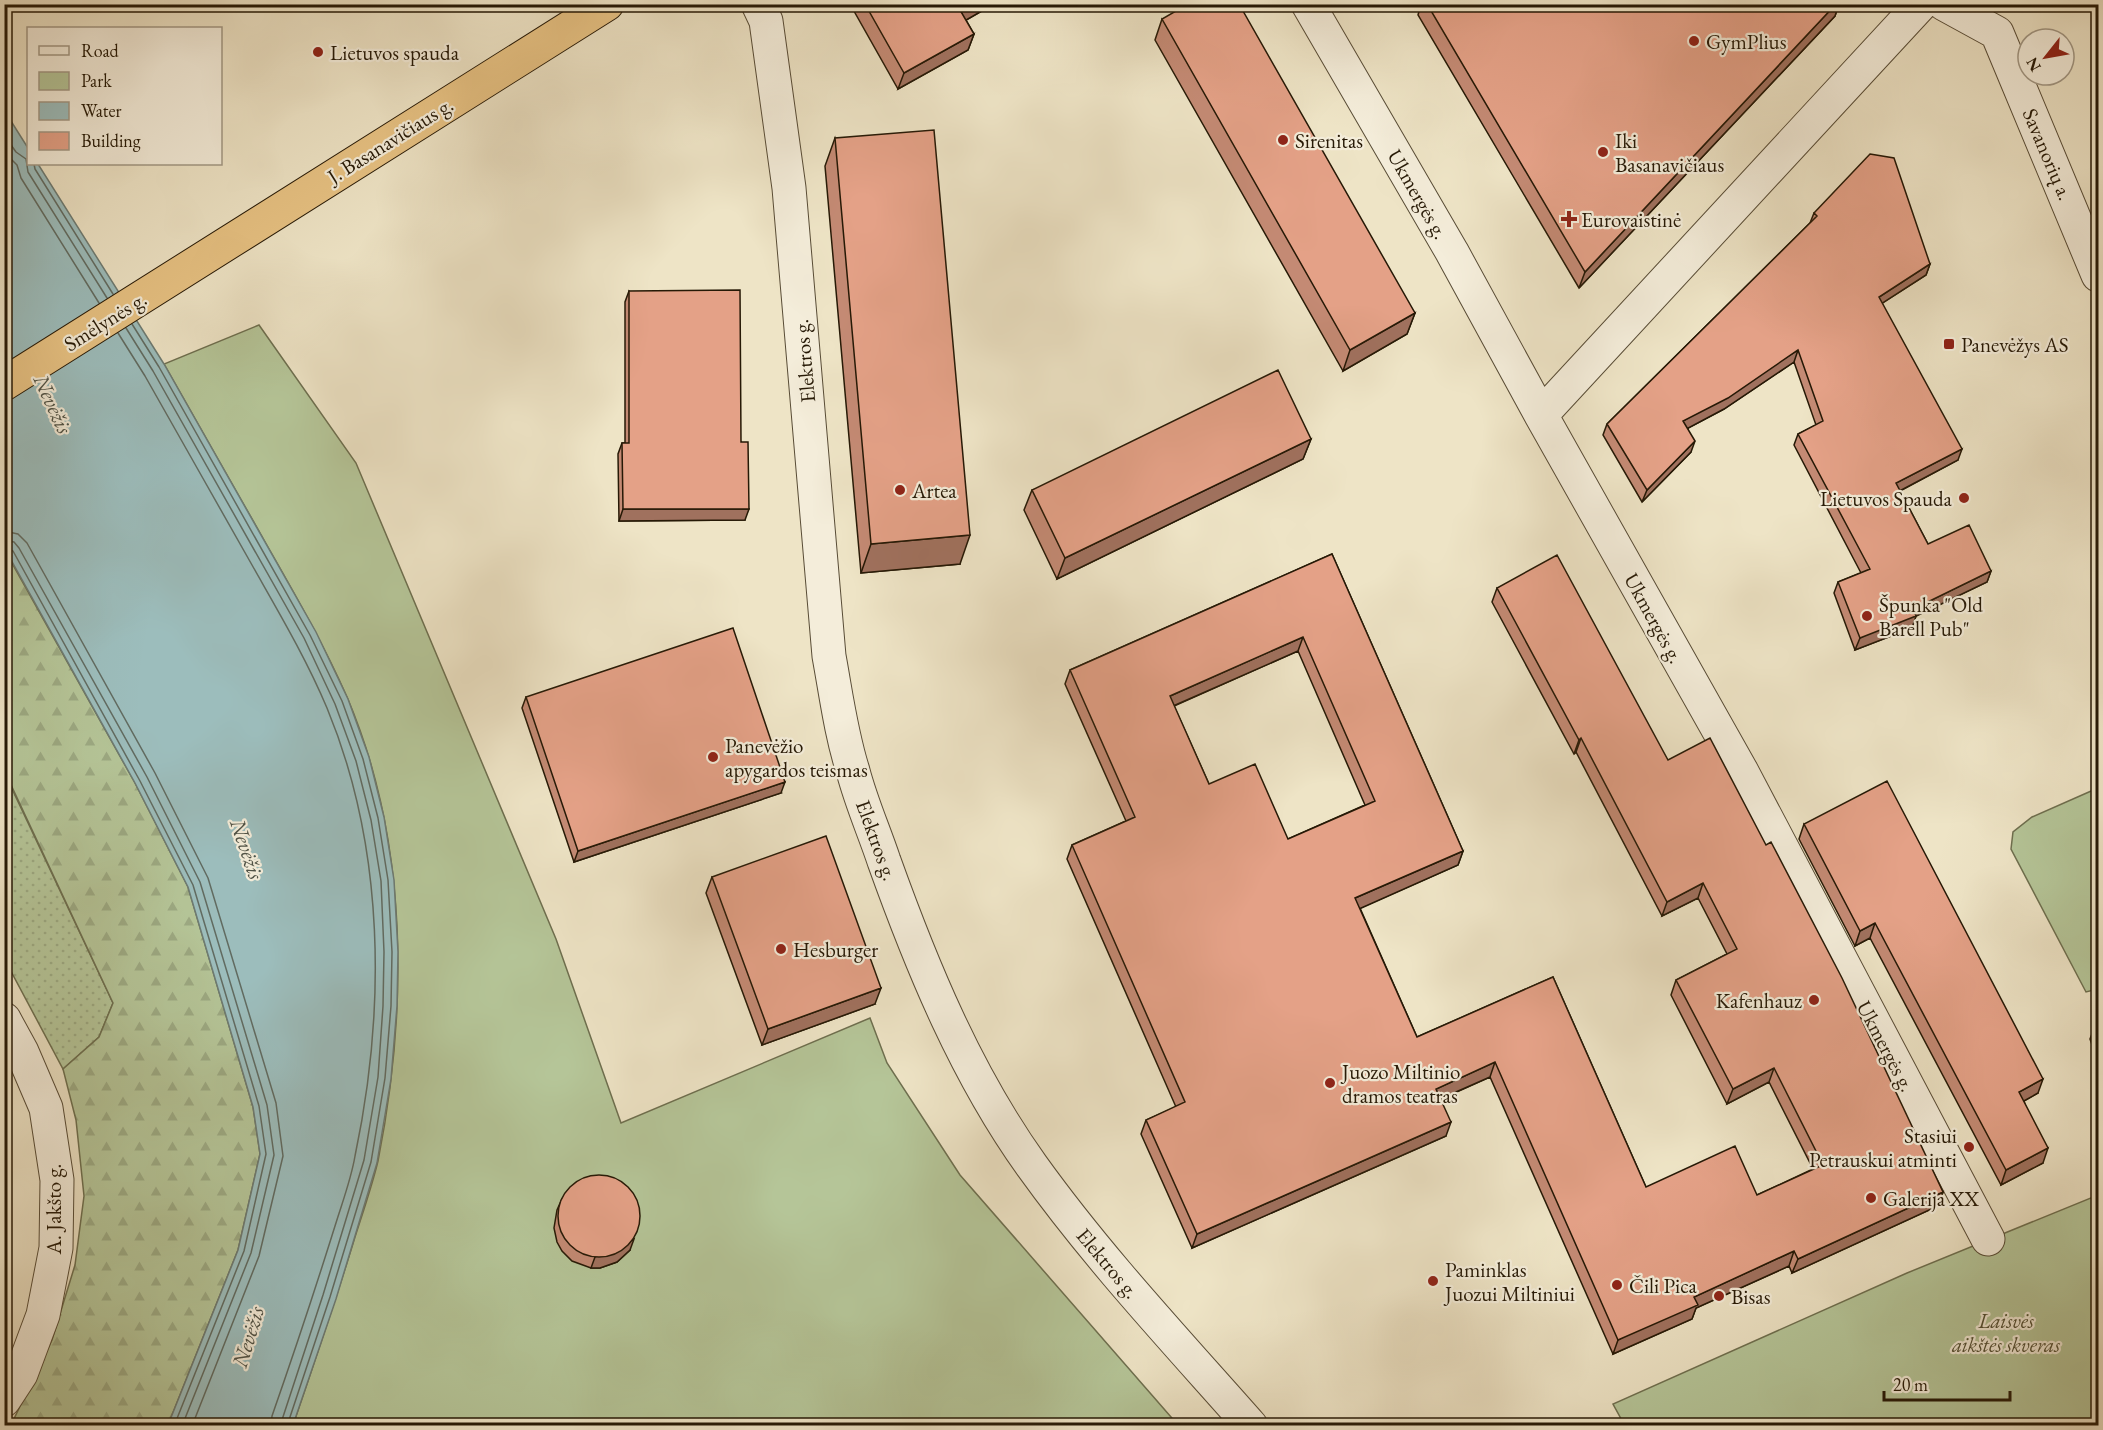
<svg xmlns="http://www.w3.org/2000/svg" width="2103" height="1430" font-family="'EB Garamond',serif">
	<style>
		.grass { fill: url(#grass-dots); stroke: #6e6f4f; stroke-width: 1.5 }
		.forest { fill: url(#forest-firs); stroke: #6e6f4f; stroke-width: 1.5 }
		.park { fill: #b5c598; stroke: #6e6f4f; stroke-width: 1.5 }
		.water { fill: #9cbdbc; stroke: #6d7b73; stroke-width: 1.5 }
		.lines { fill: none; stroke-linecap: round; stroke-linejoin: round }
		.shore { stroke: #616b61; stroke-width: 1.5 }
		.street-casing { stroke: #584c36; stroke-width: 35 }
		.highway-casing { stroke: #261906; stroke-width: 35 }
		.street { stroke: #f4edda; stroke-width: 33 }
		.highway { stroke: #e7c283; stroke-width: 33 }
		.wall { fill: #c48a74; stroke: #261906; stroke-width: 1.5; fill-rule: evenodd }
		.shaded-wall { fill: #a0715e; stroke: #261906; stroke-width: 1.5 }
		.building { fill: #e4a187; stroke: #261906; stroke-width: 1.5; fill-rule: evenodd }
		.poi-dot { fill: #8f2418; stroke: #f4edda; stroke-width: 2 }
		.labels { text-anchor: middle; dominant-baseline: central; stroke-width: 4.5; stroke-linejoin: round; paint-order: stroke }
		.poi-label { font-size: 21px; fill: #261906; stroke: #f4edda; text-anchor: start }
		.street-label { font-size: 21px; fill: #261906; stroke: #f4edda }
		.park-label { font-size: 21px; font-style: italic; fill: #514d32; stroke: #f4edda }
		.water-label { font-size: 22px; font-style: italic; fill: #4f5246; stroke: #f4edda }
	</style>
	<defs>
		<pattern id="grass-dots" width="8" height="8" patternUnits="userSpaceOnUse" patternTransform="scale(1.5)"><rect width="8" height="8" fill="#b5c598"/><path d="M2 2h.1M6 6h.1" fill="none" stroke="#9ca982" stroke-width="1.8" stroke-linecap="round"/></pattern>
		<pattern id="forest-firs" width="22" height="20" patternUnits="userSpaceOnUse" patternTransform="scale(1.5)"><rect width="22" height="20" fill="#b5c598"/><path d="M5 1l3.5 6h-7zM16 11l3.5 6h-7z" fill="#9ca982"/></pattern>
	</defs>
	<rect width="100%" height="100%" fill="#eee4c6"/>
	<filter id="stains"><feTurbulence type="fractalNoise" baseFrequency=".00333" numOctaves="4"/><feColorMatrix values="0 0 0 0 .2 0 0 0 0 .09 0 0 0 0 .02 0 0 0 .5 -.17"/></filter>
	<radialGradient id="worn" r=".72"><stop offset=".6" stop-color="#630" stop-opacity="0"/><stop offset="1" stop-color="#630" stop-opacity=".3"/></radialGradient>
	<!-- grass -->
	<path class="grass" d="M4 772 113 1003 99 1037 63 1069 5 960Z"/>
	<!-- forest -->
	<path class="forest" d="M4 549 135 783 188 887 253 1107 260 1154 238 1250 168 1425H11L52 1340 75 1265 84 1196 76 1120 63 1069 99 1037 113 1003 5 772Z"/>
	<!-- park -->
	<path class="park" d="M259 325 356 463 556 939 621 1123 870 1018 887 1063 960 1175 1178 1425H293C314 1363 336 1300 355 1237 363 1212 372 1186 378 1161 408 1009 409 842 347 697 324 645 296 596 268 547 233 486 199 425 164 364Z
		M2098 788V989L2086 992 2011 849 2013 832 2032 817Z
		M2098 1195V1425L1625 1426 1613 1404 1907 1273Z"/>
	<!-- water -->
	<path class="water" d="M4 110 28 148V164H38L164 364 316 632 348 699 369 757 384 817 394 880 398 952 397 1006 391 1079 377 1163 336 1299 293 1425H168L238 1250 260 1154 253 1107 188 887 135 783 5 549Z"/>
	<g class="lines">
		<!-- shore -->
		<path class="shore" d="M4 135 16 152 26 159 28 172 107 298
			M4 152 17 165 21 178 99 303
			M34 164 35 169 113 294
			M132 324 159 367 310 635 342 701 363 759 378 818 388 880 392 952 391 1006 385 1078 371 1162 330 1297 287 1426
			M126 328 153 371 304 638 335 704 356 761 371 820 381 881 384 952 383 1006 378 1077 364 1160 323 1295 280 1426
			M118 333 145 376C181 439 216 502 252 565 278 611 306 658 327 708 385 848 386 1009 355 1156 351 1180 342 1203 335 1226 315 1290 294 1353 272 1416L271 1426
			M4 531 18 534 27 543 155 773 208 878 276 1103 283 1156 259 1256 192 1426
			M4 540 14 542 19 548 147 777 200 882 267 1105 274 1155 251 1253 182 1426
			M4 548 13 551 140 781 193 885 259 1106 266 1154 244 1251 174 1426"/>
		<defs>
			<path id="street" d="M758 4 766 21 789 188 829 656C836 694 841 734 853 771 861 802 874 831 884 861 922 967 966 1074 1032 1166 1098 1258 1176 1341 1251 1426
				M1308 4 1452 252 1541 415 1741 770 1988 1239
				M1944 4 1997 33 2098 275
				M1541 415 1921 4
				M4 1019 22 1052 46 1108 57 1180 56 1248 43 1315 21 1374 4 1400"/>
			<path id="highway" d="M4 384 607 4"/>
		</defs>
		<!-- street casing -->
		<use href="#street" class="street-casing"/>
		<!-- highway casing -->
		<use href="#highway" class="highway-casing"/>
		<!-- street -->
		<use href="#street" class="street"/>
		<!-- highway -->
		<use href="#highway" class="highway"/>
	</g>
	<!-- wall -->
	<path class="wall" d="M850 4H994L966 20 974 34 968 50 898 89Z
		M1421 4H1839L1835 16 1579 288 1418 15Z
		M1162 19 1415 313 1407 334 1343 371 1155 40Z
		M835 138 960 564 861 573 825 166Z
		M1814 213 1930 264 1926 275 1882 303 1958 460 1900 491 1928 544 1991 571 1987 582 1916 616 1912 628 1855 650 1834 593 1838 582 1861 573 1794 445 1798 434 1816 425 1794 362 1724 409 1688 428 1691 452 1642 502 1603 435 1607 424 1810 223Z
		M629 291 741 442 745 520 619 521 618 454 622 443H625V302Z
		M1311 439 1303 459 1057 579 1024 510 1032 490Z
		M1332 554 1463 851 1458 865 1360 908 1417 1037 1553 977 1646 1187 1757 1195 1813 1169 1769 1082 1727 1104 1671 995 1676 980 1727 954 1698 898 1662 916 1576 752 1574 754 1492 602 1497 588 1668 760 1943 1192 1938 1206 1792 1273 1789 1266 1696 1308 1692 1319 1613 1354 1490 1077 1441 1099 1446 1136 1192 1248 1141 1134 1146 1120 1176 1107 1067 859 1072 845 1126 821 1065 684 1070 670ZM1298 651 1365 805 1288 839 1209 784 1174 706Z
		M526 697 781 793 574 862 522 708Z
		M1804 824 2038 1093 2024 1101 2043 1163 2001 1185 1870 938 1855 946 1799 839Z
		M712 877 875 1004 762 1045 706 893Z
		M2098 1022V1062L2090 1039 2096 1023Z
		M562 1199 630 1250 617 1262 600 1268H591L572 1261 562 1251 557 1242 554 1228 557 1210Z"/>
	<!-- shaded-wall -->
	<path class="shaded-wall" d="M970 4H994L954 27 960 10Z
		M1836 4H1839L1835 16 1579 288 1585 272Z
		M974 34 968 50 898 89 904 73Z
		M1930 264 1926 275 1875 308 1879 297Z
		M1415 313 1407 334 1343 371 1350 350Z
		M1798 350 1794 362 1724 409 1679 433 1683 421Z
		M1311 439 1303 459 1057 579 1065 558Z
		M1695 441 1691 452 1642 502 1647 490Z
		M1962 449 1958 460 1892 495 1896 483Z
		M623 509H749L745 520 619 521Z
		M970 535 960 564 861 573 871 544Z
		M1991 571 1987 582 1916 616 1912 628 1855 650 1860 638 1913 609Z
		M1303 637 1298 651 1164 710 1170 696Z
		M1581 738 1576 752 1574 754 1579 740Z
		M785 782 781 793 574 862 578 851Z
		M1463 851 1458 865 1350 913 1355 898Z
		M1703 883 1698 898 1662 916 1667 902Z
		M1875 923 1870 938 1855 946 1860 931Z
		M881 988 875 1004 762 1045 768 1029Z
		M1495 1062 1490 1077 1431 1103 1436 1089Z
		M1774 1068 1769 1082 1727 1104 1733 1089Z
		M2043 1079 2038 1093 2013 1107 2019 1092Z
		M1451 1122 1446 1136 1192 1248 1197 1234Z
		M2048 1148 2043 1163 2001 1185 2006 1170Z
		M1943 1192 1938 1206 1792 1273 1798 1259Z
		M634 1239 630 1250 617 1262 600 1268H591L595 1257Z
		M1794 1251 1789 1266 1696 1308 1692 1319 1613 1354 1618 1340 1694 1297Z"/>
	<!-- building -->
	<path class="building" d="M865 4H970L960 10 974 34 904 73Z
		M1188 4H1239L1415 313 1350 350 1162 19Z
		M1427 4H1836L1585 272Z
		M934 130 970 535 871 544 835 138Z
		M1870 154 1894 158 1930 264 1879 297 1962 449 1896 483 1928 544 1969 525 1991 571 1913 609 1916 616 1860 638 1838 582 1870 569 1798 434 1823 421 1798 350 1728 398 1683 421 1695 441 1647 490 1607 424 1817 216 1814 213Z
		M740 290 741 442H748L749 509H623L622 443H629V291Z
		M1278 370 1311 439 1065 558 1032 490Z
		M1332 554 1463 851 1355 898 1417 1037 1553 977 1646 1187 1735 1146 1757 1195 1823 1165 1774 1068 1733 1089 1676 980 1737 949 1703 883 1667 902 1581 738 1579 740 1497 588 1557 555 1668 760 1710 738 1766 845 1771 842 1842 978 1943 1192 1798 1259 1794 1251 1694 1297 1698 1305 1618 1340 1495 1062 1436 1089 1451 1122 1197 1234 1146 1120 1185 1102 1072 845 1135 817 1070 670ZM1303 637 1375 801 1288 839 1255 764 1209 784 1170 696Z
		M733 628 785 782 578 851 526 697Z
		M1887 781 2043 1079 2019 1092 2048 1148 2006 1170 1875 923 1860 931 1804 824Z
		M826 836 881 988 768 1029 712 877Z
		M2098 1022V1030L2096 1023Z
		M558 1216a41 41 0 1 1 82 0a41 41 0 1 1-82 0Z"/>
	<!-- markers -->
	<g class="poi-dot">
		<circle cx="1694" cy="41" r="6"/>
		<circle cx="318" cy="52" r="6"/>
		<circle cx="1283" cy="140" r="6"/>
		<circle cx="1603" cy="152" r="6"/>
		<path d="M1566 210h6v6h6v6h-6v6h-6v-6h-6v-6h6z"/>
		<rect x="1943" y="338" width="12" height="12" rx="3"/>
		<circle cx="900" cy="490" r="6"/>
		<circle cx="1964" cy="498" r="6"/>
		<circle cx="1867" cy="616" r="6"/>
		<circle cx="713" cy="757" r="6"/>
		<circle cx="781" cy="949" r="6"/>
		<circle cx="1814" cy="1000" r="6"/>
		<circle cx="1330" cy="1083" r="6"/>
		<circle cx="1969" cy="1147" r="6"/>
		<circle cx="1871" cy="1198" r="6"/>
		<circle cx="1433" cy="1281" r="6"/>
		<circle cx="1617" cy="1285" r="6"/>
		<circle cx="1719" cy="1296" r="6"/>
	</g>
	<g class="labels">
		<!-- poi labels -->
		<g class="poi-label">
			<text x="1706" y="41">GymPlius</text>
			<text x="330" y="52">Lietuvos spauda</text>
			<text x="1295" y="140">Sirenitas</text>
			<text x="1615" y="140">Iki<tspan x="1615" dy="24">Basanavičiaus</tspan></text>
			<text x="1581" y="219">Eurovaistinė</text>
			<text x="1961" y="344">Panevėžys AS</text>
			<text x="912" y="490">Artea</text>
			<text x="1952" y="498" text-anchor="end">Lietuvos Spauda</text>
			<text x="1879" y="604">Špunka "Old<tspan x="1879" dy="24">Barell Pub"</tspan></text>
			<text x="725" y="745">Panevėžio<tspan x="725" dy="24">apygardos teismas</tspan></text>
			<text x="793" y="949">Hesburger</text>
			<text x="1802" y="1000" text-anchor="end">Kafenhauz</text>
			<text x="1342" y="1071">Juozo Miltinio<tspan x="1342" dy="24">dramos teatras</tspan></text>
			<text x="1957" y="1135" text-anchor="end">Stasiui<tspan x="1957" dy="24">Petrauskui atminti</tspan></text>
			<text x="1883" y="1198">Galerija XX</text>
			<text x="1445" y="1269">Paminklas<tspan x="1445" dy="24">Juozui Miltiniui</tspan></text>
			<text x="1629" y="1285">Čili Pica</text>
			<text x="1731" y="1296">Bisas</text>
		</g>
		<!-- street labels -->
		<g class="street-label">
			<text transform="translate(390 140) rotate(-32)">J. Basanavičiaus g.</text>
			<text transform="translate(2048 154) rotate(67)">Savanorių a.</text>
			<text transform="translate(1418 194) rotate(60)">Ukmergės g.</text>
			<text transform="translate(105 321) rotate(-32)">Smėlynės g.</text>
			<text transform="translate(804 361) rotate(-95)">Elektros g.</text>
			<text transform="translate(1654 618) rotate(61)">Ukmergės g.</text>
			<text transform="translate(877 840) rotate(70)">Elektros g.</text>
			<text transform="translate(1886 1046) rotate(62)">Ukmergės g.</text>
			<text transform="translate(53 1209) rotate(-90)">A. Jakšto g.</text>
			<text transform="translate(1108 1263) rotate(50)">Elektros g.</text>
		</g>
		<!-- park labels -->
		<g class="park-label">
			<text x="2006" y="1320">Laisvės<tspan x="2006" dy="24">aikštės skveras</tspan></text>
		</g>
		<!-- water labels -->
		<g class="water-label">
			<text transform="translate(53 404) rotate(65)">Nevėžis</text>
			<text transform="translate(247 849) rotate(71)">Nevėžis</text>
			<text transform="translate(248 1337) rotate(-73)">Nevėžis</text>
		</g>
	</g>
	<!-- margin -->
	<rect width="2103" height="1430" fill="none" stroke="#eee4c6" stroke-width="24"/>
	<rect x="6" y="6" width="2091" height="1418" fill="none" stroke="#261906" stroke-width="3"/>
	<rect x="12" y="12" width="2079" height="1406" fill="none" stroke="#261906" stroke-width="1.5"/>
	<!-- legend -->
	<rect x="27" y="27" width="195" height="138" fill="#f4edda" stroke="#a29885" stroke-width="1.5"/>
	<rect x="39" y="46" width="30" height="9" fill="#f4edda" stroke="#a29885" stroke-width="1.5"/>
	<text x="81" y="57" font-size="18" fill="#261906">Road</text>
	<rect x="39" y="72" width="30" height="18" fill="#b5c598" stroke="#a29885" stroke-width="1.5"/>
	<text x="81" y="87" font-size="18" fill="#261906">Park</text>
	<rect x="39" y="102" width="30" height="18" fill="#9cbdbc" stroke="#a29885" stroke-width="1.5"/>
	<text x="81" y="117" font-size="18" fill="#261906">Water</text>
	<rect x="39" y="132" width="30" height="18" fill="#e4a187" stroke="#a29885" stroke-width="1.5"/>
	<text x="81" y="147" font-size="18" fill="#261906">Building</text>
	<!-- north arrow -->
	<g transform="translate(2046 57) rotate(239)"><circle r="28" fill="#f4edda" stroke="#a29885" stroke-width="1.5"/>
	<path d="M0-4.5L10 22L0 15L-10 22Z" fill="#8f2418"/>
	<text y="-9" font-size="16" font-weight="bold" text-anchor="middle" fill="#261906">N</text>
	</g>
	<!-- scale -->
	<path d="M1884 1391v9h126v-9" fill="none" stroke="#261906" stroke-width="3"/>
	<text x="1893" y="1391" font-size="18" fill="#261906" stroke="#f4edda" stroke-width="4.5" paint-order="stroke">20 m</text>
	<rect width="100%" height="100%" filter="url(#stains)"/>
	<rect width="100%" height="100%" fill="url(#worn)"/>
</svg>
